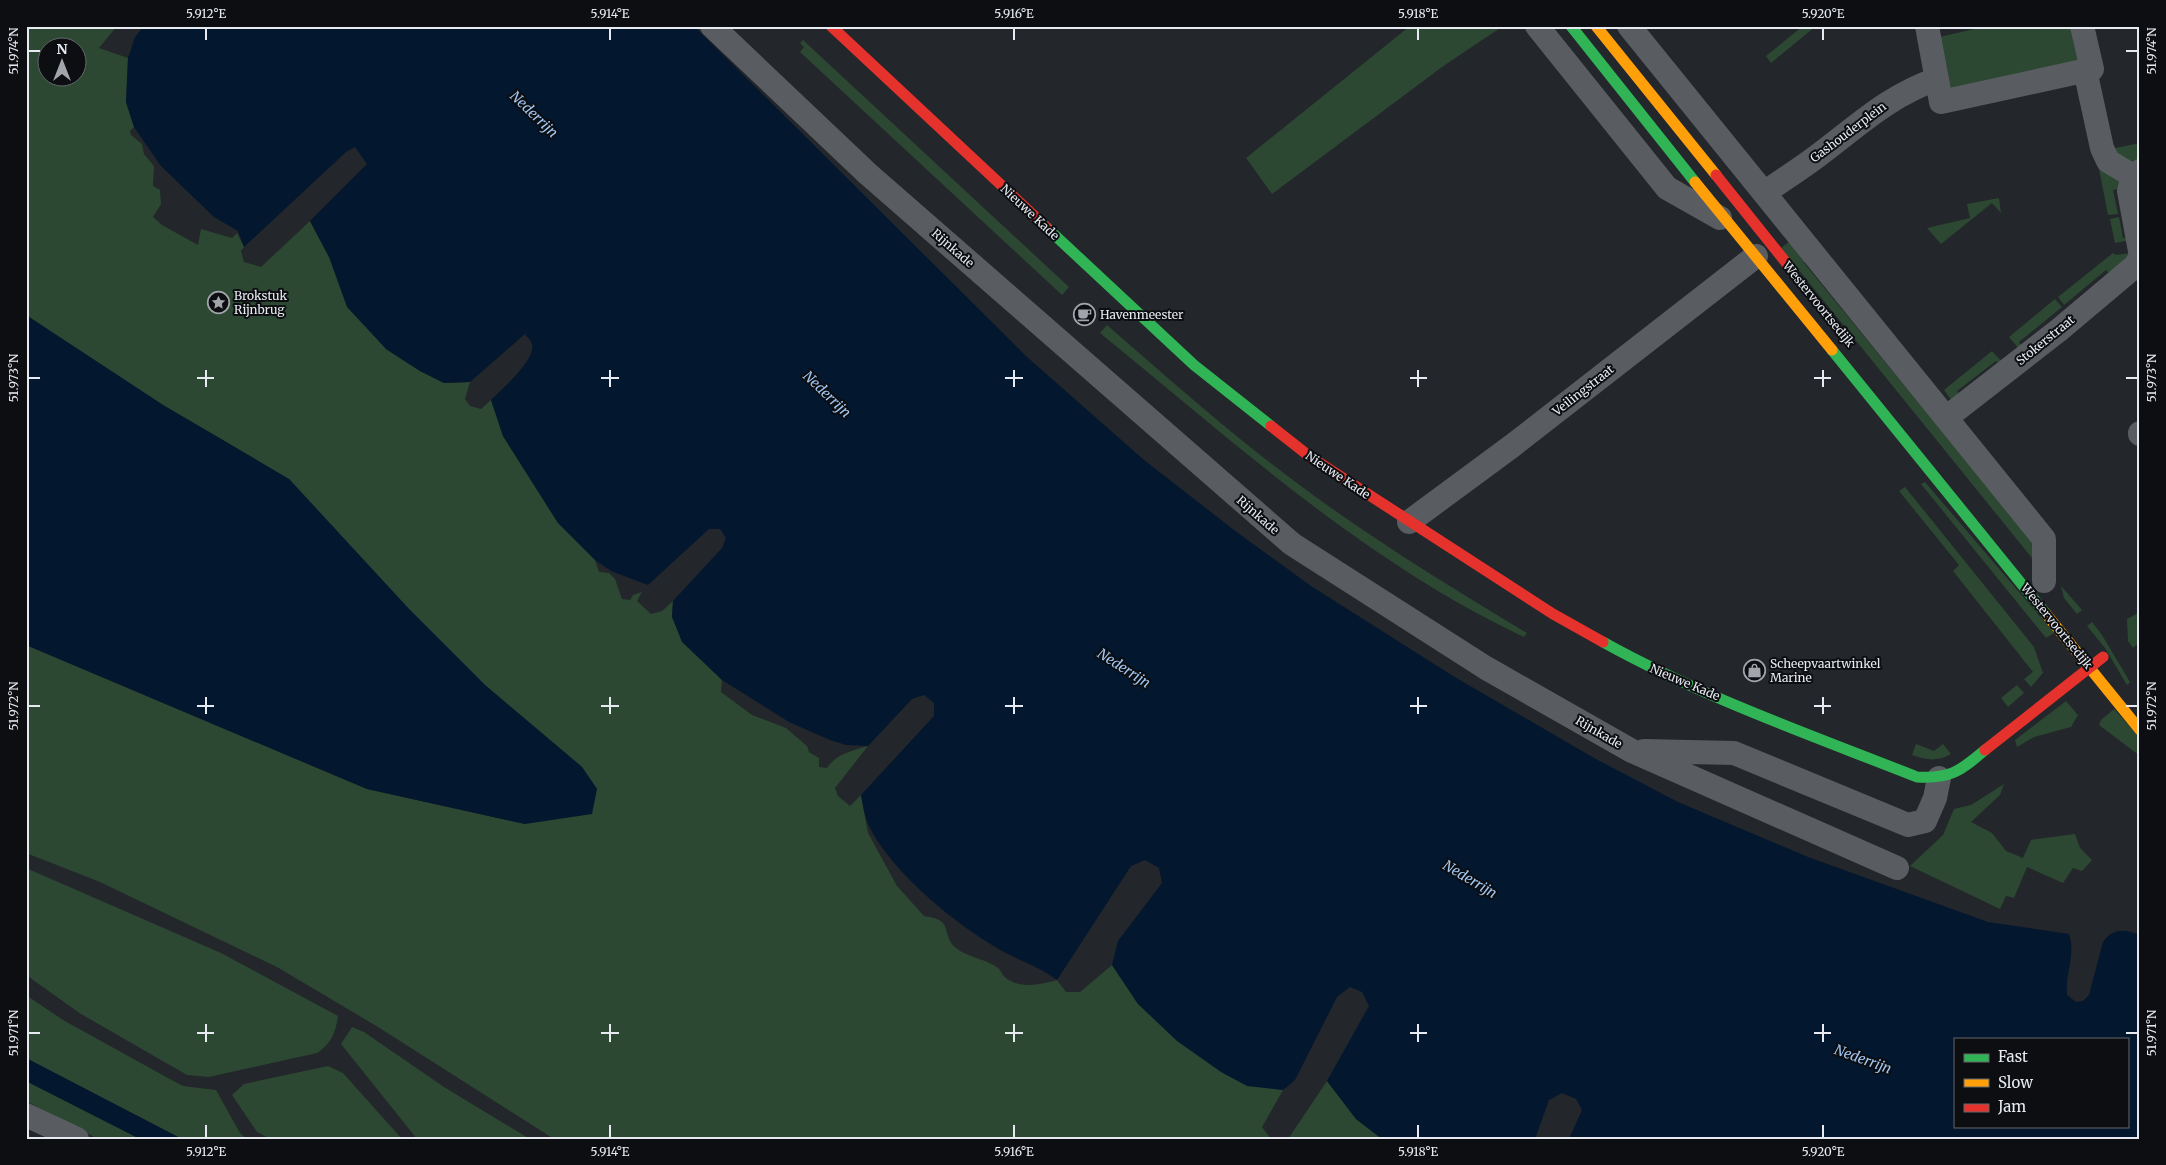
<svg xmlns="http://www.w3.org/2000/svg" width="2166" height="1165" font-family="Merriweather,serif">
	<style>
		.green { fill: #2c4832; fill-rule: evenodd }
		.water { fill: #03172f; fill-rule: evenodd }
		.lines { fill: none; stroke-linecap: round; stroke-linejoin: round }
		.street { stroke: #595c60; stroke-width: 24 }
		.fast { stroke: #30b455; stroke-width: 11 }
		.slow { stroke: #ff9f0a; stroke-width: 11 }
		.jam { stroke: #e5322d; stroke-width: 11 }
		.ticks { fill: none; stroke: #e7eaf0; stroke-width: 2 }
		.labels { text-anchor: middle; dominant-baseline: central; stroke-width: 4; stroke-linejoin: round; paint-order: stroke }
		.street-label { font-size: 12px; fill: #e7eaf0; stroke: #0c0e11 }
		.poi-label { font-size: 12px; fill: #e7eaf0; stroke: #0c0e11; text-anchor: start }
		.water-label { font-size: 14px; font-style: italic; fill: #a3c8f4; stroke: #0c0e11 }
		.neatline { fill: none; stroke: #e7eaf0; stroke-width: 2 }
		.ticks-label { font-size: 12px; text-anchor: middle; fill: #e7eaf0 }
	</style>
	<rect width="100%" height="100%" fill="#23262a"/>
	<!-- green -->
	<path class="green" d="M27 26H117L99 48 128 58 126 102 134 127 130 131 131 135 142 144 144 154 154 166 153 186 160 190 161 204 153 217 162 225 198 245 201 229 232 238 237 233 244 247 241 251 244 262 261 267 310 221 329 257 386 349 420 371 444 383 470 382 465 399 470 406 481 409 491 400 503 436 558 523 595 560 599 572 609 573 615 579 622 599 630 600 633 595 642 592 637 601 651 614 662 611 673 601 672 617 706 664 722 680 721 692 752 715 786 728 807 746 809 752 819 758V767L827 768C837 753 852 751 868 746L835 788 838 796 850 806 861 795 868 833 897 886 924 916C956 920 940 935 956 948 968 958 987 959 998 968 1001 970 1002 975 1005 977 1019 990 1042 984 1057 980L1066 992H1080L1112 965 1138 1004 1247 1085 1283 1090 1262 1127 1271 1139H554L378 1027 277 967 100 882 26 853V645L367 789 525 824 597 789 582 767 485 685 409 609 289 479 163 405 26 315ZM48 48H78V78H48Z
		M1410 26H1503L1442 67 1272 194 1246 158Z
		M1803 26H1816L1771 63 1766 56Z
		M1987 26H2073L2081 65 1947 94 1935 38Z
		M803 40 1069 287 1062 295 800 52 804 47 800 43Z
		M2140 143 2139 160 2131 163 2111 149Z
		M2103 168 2119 181V189L2113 190 2118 214 2108 215 2099 169Z
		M1999 198 2001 213 1992 203 1941 244 1927 228 1970 218 1967 204Z
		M2119 217 2123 238 2130 237 2131 240 2115 243 2110 219Z
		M1794 238 1810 259 1804 263 2013 518 2032 533 2036 563 1781 248Z
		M2113 253 2116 255 2131 253 2111 275 2106 270 2064 305 2058 297Z
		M2055 299 2062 307 2019 342 2023 348 2020 350 2009 337Z
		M1107 325C1168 378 1228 432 1293 480 1367 536 1447 585 1527 633L1524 637C1365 562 1235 443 1100 333Z
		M1992 351 2003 363 2001 365 1996 361 1957 391 1961 397 1952 401 1944 390Z
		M1925 482 2054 633 2046 638 1921 484Z
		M1905 487 2034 647 2043 673 2031 687 2024 679 2033 672 1953 571 1959 565 1899 491Z
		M2061 586 2082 610 2077 614 2064 598Z
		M2140 612V642L2133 648 2128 641 2127 619Z
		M2092 622 2102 635 2130 682 2127 685 2105 648 2087 626Z
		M2017 685 2024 693 2008 707 2001 698Z
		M2066 701 2078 715 2071 727 2034 737 2017 747 2015 740Z
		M2114 709 2140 738V756L2099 725 2101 720Z
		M1916 744 1934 751 1943 744 1951 754C1937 762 1926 760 1912 755Z
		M2004 784 2000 795 1971 822 1992 833 2006 851 2023 858 2031 840 2075 834 2080 848 2092 860 2082 871 2073 868 2063 883 2027 867 2014 898 2006 896 2000 909 1910 866 1943 835 1954 809 1971 805Z
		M26 868 221 953 338 1016C336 1032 331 1044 317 1053L209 1077 187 1075 81 1014 26 975Z
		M26 995 63 1020 168 1078 183 1086 216 1090 240 1133 247 1139H182L26 1058Z
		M352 1027 364 1032 444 1087 530 1139H417L341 1044Z
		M328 1066 343 1073 402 1139H270L257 1132 232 1095 244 1084Z
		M26 1081 140 1139H98L26 1101Z
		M1327 1081 1356 1119 1382 1139H1288Z"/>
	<!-- water -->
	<path class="water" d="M144 26H694L1027 357 1144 460 1234 530 1311 586 1453 676 1594 758 1678 802 1808 857 1988 922 2069 934C2076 955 2065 973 2067 995L2076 1002 2083 1001 2089 995 2103 942C2113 928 2125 929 2140 935V1139H1569L1582 1110 1576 1099 1562 1093 1549 1100 1535 1139H1382L1356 1119 1327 1081 1369 1006 1362 992 1350 987 1337 997 1295 1080 1283 1090 1247 1086 1221 1072 1177 1041 1138 1004 1112 965 1118 941 1162 883 1159 868 1145 860 1131 866 1057 980C1039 967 1028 964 1010 955 963 931 894 875 870 828 865 819 863 806 861 795L934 716V703L924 695 912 699 868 746 846 745 830 740 789 722 722 680 682 642 672 617 673 601 722 548 726 538 720 529H709L648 585 611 571 595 560 558 523 503 436 491 400C502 389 536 360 532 344 531 340 527 337 525 334L470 382 444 383 420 371 386 349 347 307 329 257 310 221 367 164 355 147 346 152 244 247 238 231 214 217 161 166 134 127 126 102 128 58 135 37ZM1955 1039H2127V1126H1955Z
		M26 315 163 405 289 479 409 609 485 685 582 767 597 789 592 814 525 824 367 789 26 645Z
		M26 1058 182 1139H140L26 1081Z"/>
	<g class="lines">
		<!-- street -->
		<path class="street" d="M712 26 868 174 1292 544 1486 668 1632 751 1897 868
			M1537 26 1667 188 1720 218
			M1629 26 2044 539V581
			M1927 26 1941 102 2092 69 2082 26
			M2085 70 2102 148 2108 161 2133 176
			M2140 171 2133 176 2129 191 2140 251
			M1764 193C1784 179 1805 166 1824 151 1862 122 1891 95 1937 79
			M1946 418 2059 330 2135 266 2140 258
			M2140 433V434
			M1409 522 1512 446 1756 256
			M1644 751 1734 753 1908 825 1925 821 1935 798 1939 778
			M26 1115 77 1139"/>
		<!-- fast -->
		<path class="fast" d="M1571 26 1695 182
			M1046 227 1194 365 1271 426
			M1832 350 2046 614
			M1603 642C1702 697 1811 735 1917 777 1951 779 1960 771 1985 750"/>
		<!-- slow -->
		<path class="slow" d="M1596 26 1716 175
			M1695 182 1832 350
			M2046 614 2140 730"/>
		<!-- jam -->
		<path class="jam" d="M831 26 1046 227
			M1716 175 1788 265
			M1271 426 1309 456 1553 614 1603 642
			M1985 750 2103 657"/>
	</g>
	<!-- ticks -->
	<path class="ticks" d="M206 28V40M610 28V40M1014 28V40M1418 28V40M1823 28V40M28 51H40M2126 51H2138M206 370V387M610 370V387M1014 370V387M1418 370V387M1823 370V387M28 378H40M197 378H214M601 378H619M1005 378H1023M1410 378H1427M1814 378H1831M2126 378H2138M206 697V714M610 697V714M1014 697V714M1418 697V714M1823 697V714M28 706H40M197 706H214M601 706H619M1005 706H1023M1410 706H1427M1814 706H1831M2126 706H2138M206 1024V1042M610 1024V1042M1014 1024V1042M1418 1024V1042M1823 1024V1042M28 1033H40M197 1033H214M601 1033H619M1005 1033H1023M1410 1033H1427M1814 1033H1831M2126 1033H2138M206 1125V1138M610 1125V1138M1014 1125V1138M1418 1125V1138M1823 1125V1138"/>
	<!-- icons -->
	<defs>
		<symbol id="sight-ring" viewBox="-11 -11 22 22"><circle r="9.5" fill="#0c0e11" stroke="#a2a5ab" stroke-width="1.5"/><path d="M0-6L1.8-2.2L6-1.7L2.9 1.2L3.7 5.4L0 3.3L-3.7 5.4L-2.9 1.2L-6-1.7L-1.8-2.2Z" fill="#a2a5ab"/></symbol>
		<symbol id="cafe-ring" viewBox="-11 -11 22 22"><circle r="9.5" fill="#0c0e11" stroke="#a2a5ab" stroke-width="1.5"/><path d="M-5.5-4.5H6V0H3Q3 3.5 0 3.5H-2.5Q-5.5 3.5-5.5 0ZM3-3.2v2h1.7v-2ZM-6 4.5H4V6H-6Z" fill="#a2a5ab"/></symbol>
		<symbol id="shop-ring" viewBox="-11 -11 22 22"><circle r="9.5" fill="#0c0e11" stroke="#a2a5ab" stroke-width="1.5"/><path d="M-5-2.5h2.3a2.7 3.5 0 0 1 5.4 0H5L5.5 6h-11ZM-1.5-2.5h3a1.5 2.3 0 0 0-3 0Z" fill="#a2a5ab"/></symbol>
	</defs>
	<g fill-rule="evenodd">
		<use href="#sight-ring" x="206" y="290" width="25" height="25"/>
		<use href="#cafe-ring" x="1072" y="302" width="25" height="25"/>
		<use href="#shop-ring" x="1742" y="658" width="25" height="25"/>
	</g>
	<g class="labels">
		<!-- street labels -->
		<g class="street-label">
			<text transform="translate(1848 132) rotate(-37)">Gashouderplein</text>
			<text transform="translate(1030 212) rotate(43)">Nieuwe Kade</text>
			<text transform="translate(953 248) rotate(41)">Rijnkade</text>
			<text transform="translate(1819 304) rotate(51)">Westervoortsedijk</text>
			<text transform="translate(2045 340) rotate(-39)">Stokerstraat</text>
			<text transform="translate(1583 390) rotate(-38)">Veilingstraat</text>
			<text transform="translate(1338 475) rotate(34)">Nieuwe Kade</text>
			<text transform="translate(1258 515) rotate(41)">Rijnkade</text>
			<text transform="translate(2057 626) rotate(51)">Westervoortsedijk</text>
			<text transform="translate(1685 682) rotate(23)">Nieuwe Kade</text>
			<text transform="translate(1599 732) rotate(30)">Rijnkade</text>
		</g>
		<!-- poi labels -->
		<g class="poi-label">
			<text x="234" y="295">Brokstuk<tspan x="234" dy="14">Rijnbrug</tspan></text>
			<text x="1100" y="314">Havenmeester</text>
			<text x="1770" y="663">Scheepvaartwinkel<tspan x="1770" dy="14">Marine</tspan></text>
		</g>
		<!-- water labels -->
		<g class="water-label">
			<text transform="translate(534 114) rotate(44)">Nederrijn</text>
			<text transform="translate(827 394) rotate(44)">Nederrijn</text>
			<text transform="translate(1124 668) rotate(33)">Nederrijn</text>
			<text transform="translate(1470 879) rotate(31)">Nederrijn</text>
			<text transform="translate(1863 1059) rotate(20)">Nederrijn</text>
		</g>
	</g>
	<!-- border -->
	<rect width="2166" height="1165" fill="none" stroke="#0c0e11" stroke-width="55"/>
	<!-- legend -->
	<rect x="1954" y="1038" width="175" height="90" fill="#0c0e11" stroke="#64666a"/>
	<rect x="1964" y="1054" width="25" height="8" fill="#30b455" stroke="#64666a"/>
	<text x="1998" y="1062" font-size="15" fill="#e7eaf0">Fast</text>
	<rect x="1964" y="1079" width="25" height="8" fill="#ff9f0a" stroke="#64666a"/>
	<text x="1998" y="1088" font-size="15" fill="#e7eaf0">Slow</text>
	<rect x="1964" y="1104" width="25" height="8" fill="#e5322d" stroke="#64666a"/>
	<text x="1998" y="1112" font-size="15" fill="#e7eaf0">Jam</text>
	<!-- north arrow -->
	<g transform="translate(62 62)"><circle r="24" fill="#0c0e11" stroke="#64666a"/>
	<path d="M0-4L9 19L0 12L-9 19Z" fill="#a2a5ab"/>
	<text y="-8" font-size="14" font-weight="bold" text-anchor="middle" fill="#e7eaf0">N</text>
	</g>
	<rect x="28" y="28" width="2110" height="1110" class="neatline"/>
	<g class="ticks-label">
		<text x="206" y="18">5.912°E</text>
		<text x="610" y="18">5.914°E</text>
		<text x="1014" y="18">5.916°E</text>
		<text x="1418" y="18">5.918°E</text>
		<text x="1823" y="18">5.920°E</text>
		<text transform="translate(14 51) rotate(-90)" y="4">51.974°N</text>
		<text transform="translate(2152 51) rotate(-90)" y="4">51.974°N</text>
		<text transform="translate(14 378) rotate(-90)" y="4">51.973°N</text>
		<text transform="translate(2152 378) rotate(-90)" y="4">51.973°N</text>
		<text transform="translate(14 706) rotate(-90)" y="4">51.972°N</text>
		<text transform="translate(2152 706) rotate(-90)" y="4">51.972°N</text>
		<text transform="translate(14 1033) rotate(-90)" y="4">51.971°N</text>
		<text transform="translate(2152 1033) rotate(-90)" y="4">51.971°N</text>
		<text x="206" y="1156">5.912°E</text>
		<text x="610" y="1156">5.914°E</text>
		<text x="1014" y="1156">5.916°E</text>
		<text x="1418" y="1156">5.918°E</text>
		<text x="1823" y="1156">5.920°E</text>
	</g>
</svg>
